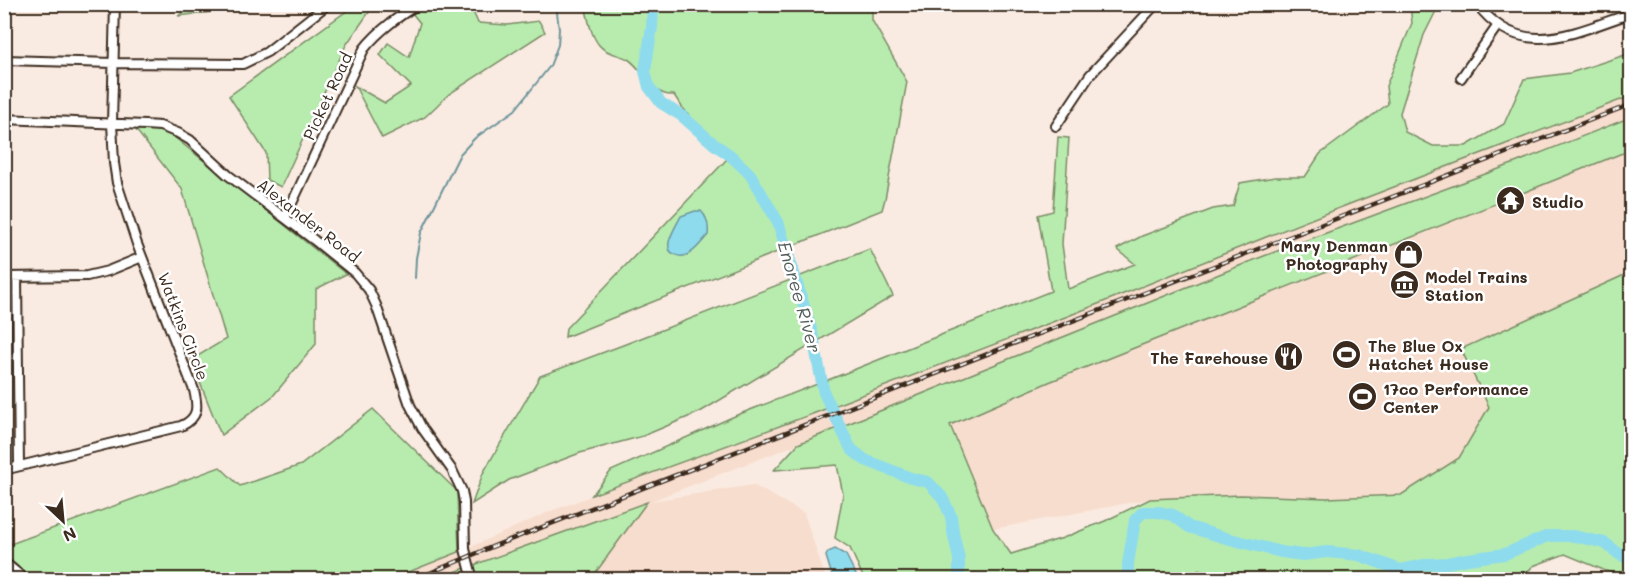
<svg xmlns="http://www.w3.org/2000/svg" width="1636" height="584" font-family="Mali,sans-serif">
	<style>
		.built { fill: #f7ddce }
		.green { fill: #b8ecae; stroke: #7a8b66; stroke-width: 1.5 }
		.water { fill: #8edbed; stroke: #6d949a; stroke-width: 1.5 }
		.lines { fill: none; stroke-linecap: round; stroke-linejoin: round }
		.stream { stroke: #6d949a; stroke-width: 2 }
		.river { stroke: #8edbed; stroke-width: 12 }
		.minor-casing { stroke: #3b2a1e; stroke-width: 12 }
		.minor { stroke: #fff; stroke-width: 8 }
		.rail-casing { stroke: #3b2a1e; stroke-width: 4.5 }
		.rail { stroke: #fff; stroke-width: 2; stroke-dasharray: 7; stroke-linecap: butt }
		.labels { text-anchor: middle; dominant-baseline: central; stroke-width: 5; stroke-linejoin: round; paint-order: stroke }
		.street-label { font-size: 16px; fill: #3b2a1e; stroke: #fff }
		.poi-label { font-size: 16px; font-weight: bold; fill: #3b2a1e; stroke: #fff; text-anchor: start }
		.water-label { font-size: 18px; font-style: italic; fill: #545f5c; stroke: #fff }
	</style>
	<rect width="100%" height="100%" fill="#faebe2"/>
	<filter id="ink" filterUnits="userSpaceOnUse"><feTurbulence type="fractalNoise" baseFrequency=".0167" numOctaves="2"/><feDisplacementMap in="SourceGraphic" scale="12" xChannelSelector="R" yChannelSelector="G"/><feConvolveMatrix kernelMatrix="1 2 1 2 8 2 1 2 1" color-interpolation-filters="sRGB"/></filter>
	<g filter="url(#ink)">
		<!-- built -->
		<path class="built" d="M1631 96V117L1515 163 1264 256 798 444 651 501 753 485 804 513 826 579H591L646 503 434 579 391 580 459 552 551 511 1068 316 1334 210Z
			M1631 151V272L1461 349 1489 407 1459 458 1401 495 1327 498 1241 495 1150 499 993 529 949 424 1049 382 1620 154Z"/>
		<!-- green -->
		<path class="green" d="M194 5V4L236 5 229 10 178 16Z
			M355 5H374L346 45 281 187 267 180 266 153 229 96Z
			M431 5H470L478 23 507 25 539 21 545 32 449 94 425 117 382 138 355 86 385 103 411 86 380 55 388 43 409 57 420 23 412 13Z
			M585 5H872V20L907 82 885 199 882 210 565 337 566 328 727 159 682 107 674 95C651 97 645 70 628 59 619 54 606 54 599 45 590 34 588 17 585 5Z
			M1410 5H1434L1436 11 1424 35 1400 113 1405 132 1433 146H1466L1504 124 1524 79 1570 73 1631 53V96L1334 210 1068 316 815 413 592 495 611 471 737 415 833 378 1051 291 1038 215 1053 211 1058 137 1069 138 1062 244 1068 289 1135 264 1117 249 1142 236 1213 209 1233 206 1240 183 1275 177H1305L1320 154 1388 104 1386 86 1412 23Z
			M1631 117V151L1620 154 1049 382 950 425 993 529 1011 554 1063 538 1105 521 1150 499 1241 495 1327 498 1401 495 1459 458 1489 407 1461 349 1631 272V576L1606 571 1565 554 1533 566 1520 580H1213L1199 569 1189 580 864 579 850 548 835 538 843 494 837 465 774 470 798 444 1264 256 1515 163Z
			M129 121 169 133 346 274 316 289V344L273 396 221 435 191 360 226 339 182 189Z
			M870 249 893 296 700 412 643 436 580 453 509 480 472 504 483 473 540 376 623 345Z
			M373 409 457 491 459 552 391 579 5 580V546L220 467 240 486 301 465Z
			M647 502 591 579 434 580 460 570Z"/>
		<!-- water -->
		<path class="water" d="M695 211H701C708 218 709 226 708 235 700 244 687 263 674 254 669 252 668 248 669 242 671 233 677 224 681 216Z
			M835 549 846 555 858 579H833L826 556 828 552Z"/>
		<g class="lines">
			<!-- stream -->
			<path class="stream" d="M415 278 416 258 421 233 460 154 475 138 515 110 550 66 558 45 559 29 556 4"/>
			<!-- river -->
			<path class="river" d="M653 4 652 27 645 71 649 87 661 103 682 116 714 144 730 155 750 174 778 222 812 332 824 393 851 449 865 460 911 478 928 482 942 497 951 516 953 532 959 559V580
				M1128 580V564L1135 520 1143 512H1158L1173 515 1189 527 1226 538 1281 552 1303 555 1327 552 1359 555 1400 570 1428 564 1447 563 1468 559 1505 554 1548 536H1574L1605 543 1619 554 1632 560"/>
			<defs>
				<path id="minor" d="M1477 4C1521 63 1577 31 1632 13
					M4 60 114 63 243 64 267 52 328 4
					M1461 78 1498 25
					M4 119 145 125 160 126 178 133 190 140 228 175 314 240 355 273 369 290 376 305 410 405 422 428 452 470 462 491 464 502 465 549 473 580
					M1056 126 1090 75 1156 4
					M285 218 364 49C379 30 398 17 418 4
					M4 277 87 276 108 271 142 257
					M17 277 19 466
					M4 470 181 426C199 418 198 407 194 390L137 244 117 183 114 163 112 123 115 4
					M4 562 26 580"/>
			</defs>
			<!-- minor casing -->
			<use href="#minor" class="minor-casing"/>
			<!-- minor -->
			<use href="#minor" class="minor"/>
			<defs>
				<path id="rail" d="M413 580 494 546C873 398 1252 251 1632 104"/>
			</defs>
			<!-- rail casing -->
			<use href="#rail" class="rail-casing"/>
			<!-- rail -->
			<use href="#rail" class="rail"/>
		</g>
	</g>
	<!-- icons -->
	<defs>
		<symbol id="temple-disc" viewBox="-11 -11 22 22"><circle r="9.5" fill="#3b2a1e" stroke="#fff"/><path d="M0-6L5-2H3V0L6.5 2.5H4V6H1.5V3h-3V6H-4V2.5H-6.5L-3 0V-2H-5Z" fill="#fff"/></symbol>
		<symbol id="shop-disc" viewBox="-11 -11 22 22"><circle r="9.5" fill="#3b2a1e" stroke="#fff"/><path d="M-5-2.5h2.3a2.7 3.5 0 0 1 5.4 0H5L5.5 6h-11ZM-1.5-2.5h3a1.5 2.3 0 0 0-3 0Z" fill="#fff"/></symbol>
		<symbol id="museum-disc" viewBox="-11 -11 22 22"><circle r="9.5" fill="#3b2a1e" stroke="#fff"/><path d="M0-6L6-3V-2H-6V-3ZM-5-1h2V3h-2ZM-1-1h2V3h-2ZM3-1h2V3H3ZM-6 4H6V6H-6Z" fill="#fff"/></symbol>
		<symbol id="stadium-disc" viewBox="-11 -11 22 22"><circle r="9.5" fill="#3b2a1e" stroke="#fff"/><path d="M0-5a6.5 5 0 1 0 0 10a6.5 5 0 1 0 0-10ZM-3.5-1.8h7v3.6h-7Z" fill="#fff"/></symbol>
		<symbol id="restaurant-disc" viewBox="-11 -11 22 22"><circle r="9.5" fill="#3b2a1e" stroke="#fff"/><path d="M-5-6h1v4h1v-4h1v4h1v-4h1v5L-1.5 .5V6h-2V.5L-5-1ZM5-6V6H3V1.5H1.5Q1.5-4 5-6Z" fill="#fff"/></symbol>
	</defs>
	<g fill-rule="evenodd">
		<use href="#temple-disc" x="1494" y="184" width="33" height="33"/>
		<use href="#shop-disc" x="1392" y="238" width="33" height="33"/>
		<use href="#museum-disc" x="1388" y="268" width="33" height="33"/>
		<use href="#stadium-disc" x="1330" y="338" width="33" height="33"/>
		<use href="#restaurant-disc" x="1272" y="340" width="33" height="33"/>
		<use href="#stadium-disc" x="1346" y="380" width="33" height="33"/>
	</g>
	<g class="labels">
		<!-- street labels -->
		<g class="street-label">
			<text transform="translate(327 96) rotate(-65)">Picket Road</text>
			<text transform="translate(309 220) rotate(38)">Alexander Road</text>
			<text transform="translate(184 326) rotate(69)">Watkins Circle</text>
		</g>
		<!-- poi labels -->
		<g class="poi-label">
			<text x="1532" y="201">Studio</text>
			<text x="1388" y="245" text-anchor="end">Mary Denman<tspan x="1388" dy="18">Photography</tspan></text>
			<text x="1425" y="276">Model Trains<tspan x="1425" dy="18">Station</tspan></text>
			<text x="1368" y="345">The Blue Ox<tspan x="1368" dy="18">Hatchet House</tspan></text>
			<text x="1268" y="357" text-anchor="end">The Farehouse</text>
			<text x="1383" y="388">17co Performance<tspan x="1383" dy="18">Center</tspan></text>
		</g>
		<!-- water labels -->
		<g class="water-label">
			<text transform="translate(800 297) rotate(74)">Enoree River</text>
		</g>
	</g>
	<!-- margin -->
	<rect width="1636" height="584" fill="none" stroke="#fff" stroke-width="24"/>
	<rect x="12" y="12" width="1612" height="560" fill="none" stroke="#3b2a1e" stroke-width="2" filter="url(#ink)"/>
	<!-- north arrow -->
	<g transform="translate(63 521) rotate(154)" stroke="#ffffff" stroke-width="4.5" paint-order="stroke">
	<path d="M0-4.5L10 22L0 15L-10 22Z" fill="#3b2a1e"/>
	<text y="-9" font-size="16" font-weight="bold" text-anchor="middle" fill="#3b2a1e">N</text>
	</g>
</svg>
